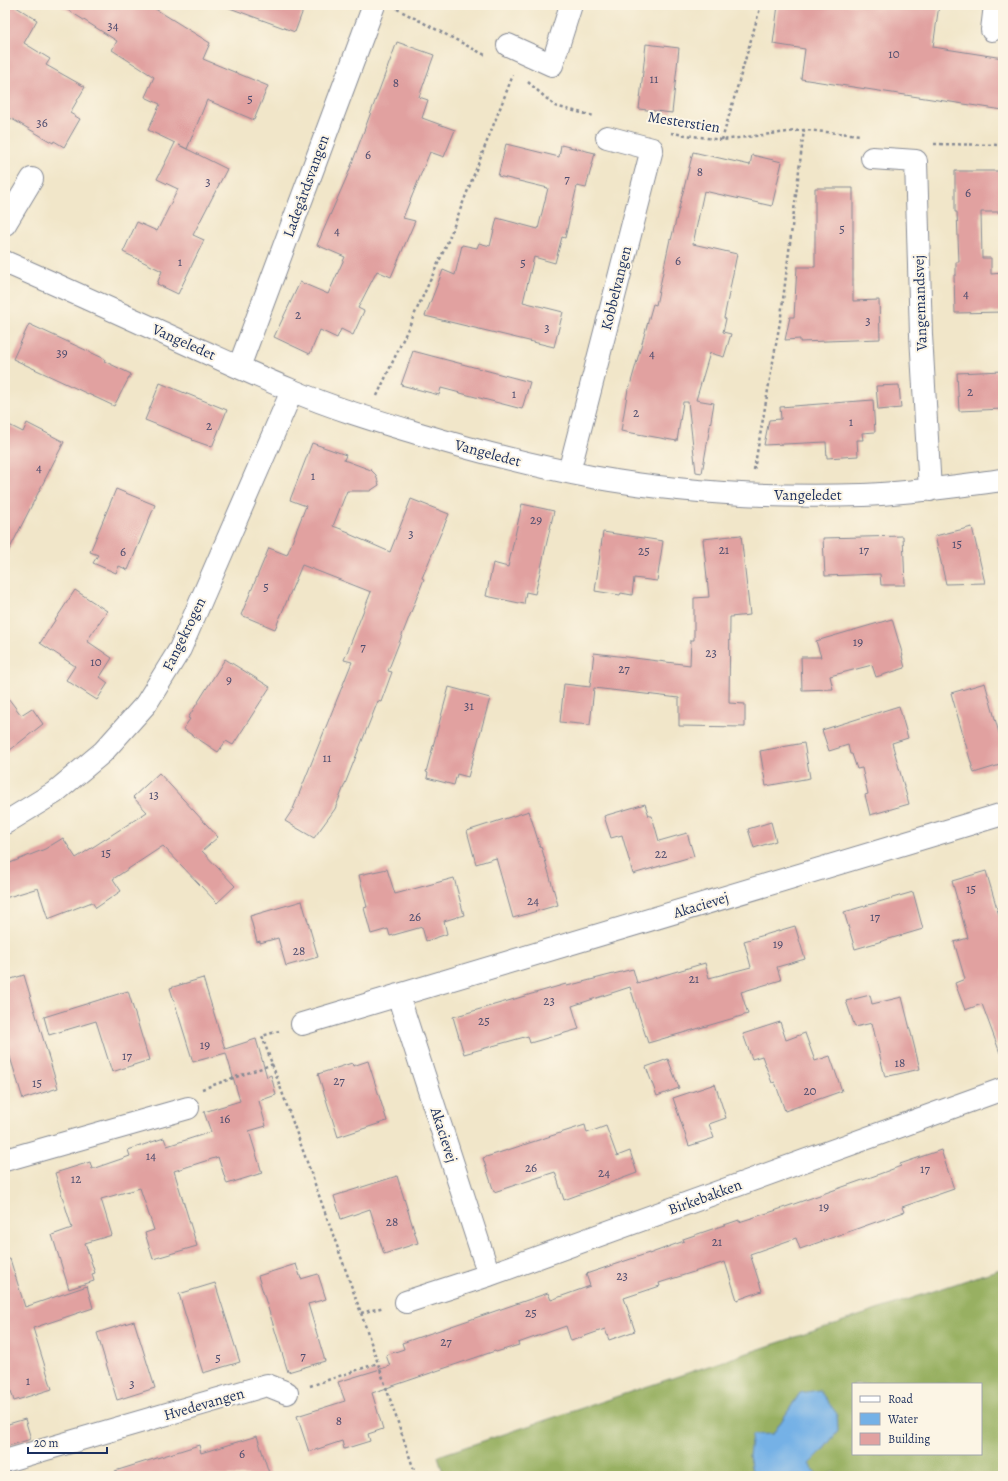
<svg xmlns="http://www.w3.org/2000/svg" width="1008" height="1481" font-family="Alegreya,serif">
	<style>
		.forest { fill: #98b062; stroke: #5a7060; fill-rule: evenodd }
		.water { fill: #74b1e6; stroke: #4870a2 }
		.building { fill: #e1a1a0 }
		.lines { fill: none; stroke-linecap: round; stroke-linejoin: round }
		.minor-casing { stroke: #868a94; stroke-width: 24 }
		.path { stroke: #868a94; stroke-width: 2.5; stroke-dasharray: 3 3; stroke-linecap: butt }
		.minor { stroke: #fff; stroke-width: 22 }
		.labels { text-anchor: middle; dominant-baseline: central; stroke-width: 4; stroke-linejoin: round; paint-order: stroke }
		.number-label { font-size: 13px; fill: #4c4c6e }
		.street-label { font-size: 15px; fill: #1b2f5e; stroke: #fcf5e5 }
	</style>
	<rect width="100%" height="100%" fill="#fcf5e5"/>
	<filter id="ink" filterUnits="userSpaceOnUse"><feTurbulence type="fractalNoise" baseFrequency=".025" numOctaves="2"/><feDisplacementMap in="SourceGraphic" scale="8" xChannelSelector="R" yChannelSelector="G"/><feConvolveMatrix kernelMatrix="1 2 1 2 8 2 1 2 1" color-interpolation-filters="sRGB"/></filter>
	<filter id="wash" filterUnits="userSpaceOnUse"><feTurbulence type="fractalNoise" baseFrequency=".012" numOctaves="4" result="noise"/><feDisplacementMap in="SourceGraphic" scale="16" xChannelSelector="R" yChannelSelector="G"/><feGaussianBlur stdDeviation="0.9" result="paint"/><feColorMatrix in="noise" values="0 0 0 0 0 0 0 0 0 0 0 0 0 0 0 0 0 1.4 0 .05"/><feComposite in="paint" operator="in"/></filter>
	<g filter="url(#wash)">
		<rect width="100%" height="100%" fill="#f1e6c9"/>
		<!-- forest -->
		<path class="forest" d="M1003 1268V1476H838L835 1472 823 1476H818L809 1464 822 1451 838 1431 800 1393 773 1434 749 1456 753 1476H444L438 1456ZM853 1384H981V1454H853Z"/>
		<!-- water -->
		<path class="water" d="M819 1390 837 1414 838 1431 822 1451 809 1464 818 1476H753L749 1456 752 1435 773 1434 800 1393Z"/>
		<g id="blocks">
			<!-- building -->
			<path class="building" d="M5 5H13L37 20 24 43 50 59 46 65 85 87 70 113 80 119 64 147 54 141 53 143 5 115Z
				M60 5H149L210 43 203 59 268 86 254 120 207 100 187 149 179 145 227 169 193 235 204 240 178 294 157 284 162 271 123 252 137 222 157 231 178 189 157 179 175 143 148 130 160 104 145 97 154 77 112 50 117 41Z
				M228 5H305L295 32 227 7Z
				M778 5H939L933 47 1003 58V110L801 79 805 49 773 44Z
				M397 42 434 55 419 97 428 100 422 118 455 130 444 157 430 152 403 218 415 221 391 277 377 271 358 308 364 311 353 335 341 329 337 338 320 330 310 354 274 337 300 282 328 294 345 257 317 245 348 174Z
				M646 44 679 48 672 113 639 109Z
				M506 144 559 157 561 145 595 153 586 188 577 186 565 238 562 237 555 263 534 257 523 302 563 312 554 347 425 316 443 270 455 275 462 245 477 248 479 243 490 246 497 218 538 229 548 188 498 176Z
				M693 152 750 165 752 155 782 162 772 206 704 191 693 244 737 254 724 318 726 319 723 332 731 334 724 357 710 353 696 400 714 403 702 473 696 472 688 402H683L677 441 621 431 628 389H629L653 304 656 305 670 239 671 240Z
				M955 171H1003V212H981L982 258H991V274L1003 273V312L955 313 954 275H956V262H959L957 212H955Z
				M815 188H853V301L879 300 880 339 800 342V339L785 340 790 317H794L797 267H815Z
				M29 324 105 359 104 361 131 374 114 406 13 359Z
				M413 351 530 382 522 409 441 388 439 395 401 385Z
				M1003 371V409L959 411 957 373Z
				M160 383 227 410 212 447 192 440 193 439 145 420Z
				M899 385 901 408 878 410 876 386Z
				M873 400 875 432 862 433 863 440H857L858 456 827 458 826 442 764 445 769 420 781 419 780 407Z
				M5 423 23 432 27 423 64 442 5 558Z
				M312 443 346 455 344 460 371 470 376 475 379 485 370 491H347L333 526 349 532V534L390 552 411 499 449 514 422 578 424 579 388 671 392 672 381 702 378 701 335 809 314 838 285 821 293 809 352 662 344 660 371 592 302 565 275 629 241 615 269 548 287 555 306 506 290 500Z
				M116 489 155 505 128 570 119 566 116 573 93 563 98 555 90 552Z
				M522 504 554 511 535 594 526 592 524 604 486 596 493 563 508 567Z
				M972 527 985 583 946 584 935 536Z
				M603 532 663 541 657 581 634 578 632 595 621 593 620 595 595 591Z
				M741 535 750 615 730 617 729 703 745 704V727L679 726V698L594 688 590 725 560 722 564 684 590 687 594 653 690 665 691 640H694V598L709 597 703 539Z
				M903 536 905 585H881L880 574 825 576 823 538Z
				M75 590 107 611 87 641 112 658 100 677 108 683 97 700 66 680 75 666 40 643Z
				M892 619 903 656H902L905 668 876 677 872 665 830 676 833 689 802 690 801 657H821L816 641Z
				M225 659 270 687 233 745 226 741 218 752 183 729 190 719 188 718Z
				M985 683 999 733 1003 732V764L974 773 951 693Z
				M449 687 490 698 468 777 457 774 454 785 427 778 428 773 426 772Z
				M5 694 21 715 32 708 43 724 5 754Z
				M899 706 908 738 892 743 909 804 870 815 865 795 868 794 862 768 857 769 852 754H850L848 745 829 751 822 730Z
				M804 743 810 778 766 786 760 751Z
				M159 773 218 837 202 851 235 886 217 903 163 846 113 879 121 891 96 908 92 902 48 919 38 888 5 898V865L45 849 63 838 76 858 147 812 133 797Z
				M645 804 649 816H652L659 841 687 833 694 856 633 874 622 835 611 838 604 816Z
				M529 811 540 847 541 846 558 905 513 918 496 858 476 864 467 831Z
				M771 822 776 841 754 848 748 829Z
				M387 869 395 894 454 878 464 915 444 921 447 934 426 941 422 927 390 936 388 929 371 934 364 908 367 907 359 875Z
				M986 871 1003 929V1053H1000L982 1004 965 1010 955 983 965 979 954 942 968 938 952 881Z
				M913 892 923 929 855 949 844 912Z
				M302 901 318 957 286 966 278 938 260 943V941L257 942 250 916Z
				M795 926 805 959 777 967 781 980 741 992 748 1014 648 1043 630 987 572 1006 579 1029 530 1043 528 1036 464 1054 453 1017 566 984 567 986 633 969 637 983 705 963 709 978 751 967 744 941Z
				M24 975 58 1088 23 1099 5 1041V981Z
				M203 978 225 1049 256 1039 267 1077 271 1075 276 1095 259 1101 266 1126 249 1131 262 1173 227 1184 218 1157 174 1171 197 1246 153 1259 145 1233 154 1230 140 1188 101 1199 112 1235 85 1243 95 1273 92 1274 94 1281 69 1289 52 1235 72 1228 55 1173 90 1162 92 1169 130 1156 128 1150 164 1138 167 1146 211 1132 204 1112 240 1101 226 1053 193 1062 170 988Z
				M128 991 149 1060 112 1072 96 1021 49 1035 44 1017Z
				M870 995 872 1004 902 997 920 1069 885 1077 872 1023 855 1027 846 1001Z
				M780 1022 786 1040 805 1033 815 1061 830 1056 842 1091 785 1111 775 1082 772 1083 762 1056 752 1059 743 1034Z
				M668 1059 679 1088 657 1096 646 1067Z
				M368 1061 387 1121 338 1137 318 1074 352 1063 353 1066Z
				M715 1084 726 1118 709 1124 714 1138 689 1146 673 1098Z
				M585 1125 587 1133 606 1126 617 1156 630 1151 637 1173 564 1200 555 1172 494 1192 483 1158Z
				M941 1150 954 1189 902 1207 904 1212 800 1249 796 1238 750 1254 762 1291 737 1300 725 1262 659 1283 660 1286 624 1298 635 1331 609 1340 605 1329 571 1341 566 1326 518 1343 519 1345 496 1352 495 1351 372 1393 383 1429 368 1434 370 1441 344 1449 342 1441 309 1452 297 1416 345 1401 338 1382 390 1366 386 1355 404 1349 402 1343 548 1293 551 1300 590 1286 586 1274 649 1253V1254L684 1241 683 1239 739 1220V1222L774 1211 874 1176 901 1166 900 1164Z
				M397 1176 418 1243 384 1254 370 1209 341 1219 334 1196Z
				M10 1259 25 1307 87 1286 93 1308 33 1328 52 1389 14 1401 5 1371V1260Z
				M296 1264 301 1279 318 1274 326 1299 308 1304 325 1361 288 1372 258 1276Z
				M215 1283 240 1362 203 1373 179 1294Z
				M134 1321 155 1388 117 1400 97 1333Z
				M25 1419 31 1439 5 1447V1425Z
				M257 1436 270 1476H116L115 1471 199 1445 201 1453Z"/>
		</g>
	</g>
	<g filter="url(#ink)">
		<use href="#blocks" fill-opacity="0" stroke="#868a94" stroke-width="1"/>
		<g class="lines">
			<defs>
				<path id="minor" d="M992 30 995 5
					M508 45 552 65 571 5
					M872 158 916 161 921 335 930 490
					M5 224 32 179
					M5 262C69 290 132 319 196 348 227 362 259 377 291 390 333 408 377 421 420 434 476 451 534 466 592 477 681 493 772 498 863 495 910 493 956 486 1003 480
					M239 367 374 5
					M569 472 652 149 607 137
					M5 823 54 793 103 752 146 704 180 649 292 391
					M398 995 489 1275
					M302 1024 1003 814
					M5 1160 188 1108
					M406 1302 489 1275 1003 1089
					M5 1461 267 1385 287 1393"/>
			</defs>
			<!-- minor casing -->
			<use href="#minor" class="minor-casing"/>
			<!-- path -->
			<path class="path" d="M397 9 485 55
				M528 82 555 106 594 116
				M671 133 722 140 804 130 861 135
				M722 140 761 5
				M934 144 1003 145
				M377 396 446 246 513 75
				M754 470 781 316 804 130
				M279 1031 262 1036 361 1313 416 1476
				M202 1089 273 1064
				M361 1313 384 1307
				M310 1386 378 1363"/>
			<!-- minor -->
			<use href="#minor" class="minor"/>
		</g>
	</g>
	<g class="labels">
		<!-- number labels -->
		<g class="number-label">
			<text x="113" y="25">34</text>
			<text x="894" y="53">10</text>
			<text x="654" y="78">11</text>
			<text x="396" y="82">8</text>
			<text x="250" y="98">5</text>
			<text x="42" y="122">36</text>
			<text x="368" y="154">6</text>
			<text x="700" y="171">8</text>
			<text x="567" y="178">7</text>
			<text x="208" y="181">3</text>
			<text x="968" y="192">6</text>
			<text x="842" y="228">5</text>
			<text x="337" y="230">4</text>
			<text x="678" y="260">6</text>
			<text x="180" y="261">1</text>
			<text x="523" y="262">5</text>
			<text x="966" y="293">4</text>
			<text x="298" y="314">2</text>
			<text x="868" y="320">3</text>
			<text x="547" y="327">3</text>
			<text x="62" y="352">39</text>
			<text x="652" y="353">4</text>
			<text x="970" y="391">2</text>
			<text x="514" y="393">1</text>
			<text x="636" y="412">2</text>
			<text x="851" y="421">1</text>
			<text x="209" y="425">2</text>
			<text x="39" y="467">4</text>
			<text x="313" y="475">1</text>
			<text x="536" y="519">29</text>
			<text x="411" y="533">3</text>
			<text x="957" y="543">15</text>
			<text x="724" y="549">21</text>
			<text x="864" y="549">17</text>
			<text x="644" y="550">25</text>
			<text x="123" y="551">6</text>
			<text x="266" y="586">5</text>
			<text x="858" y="641">19</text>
			<text x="363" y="646">7</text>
			<text x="711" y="652">23</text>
			<text x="96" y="661">10</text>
			<text x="624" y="668">27</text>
			<text x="229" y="679">9</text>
			<text x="469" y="705">31</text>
			<text x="327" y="757">11</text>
			<text x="154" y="794">13</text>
			<text x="106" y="852">15</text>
			<text x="661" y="853">22</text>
			<text x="971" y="888">15</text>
			<text x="533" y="900">24</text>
			<text x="415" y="916">26</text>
			<text x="875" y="916">17</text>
			<text x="778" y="943">19</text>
			<text x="299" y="950">28</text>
			<text x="694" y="978">21</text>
			<text x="549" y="1000">23</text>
			<text x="484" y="1020">25</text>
			<text x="205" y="1044">19</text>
			<text x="127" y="1055">17</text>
			<text x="900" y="1062">18</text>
			<text x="339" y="1080">27</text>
			<text x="37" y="1082">15</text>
			<text x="810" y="1090">20</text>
			<text x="225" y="1118">16</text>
			<text x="151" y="1155">14</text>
			<text x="531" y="1167">26</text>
			<text x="925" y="1168">17</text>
			<text x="604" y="1172">24</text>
			<text x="76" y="1178">12</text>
			<text x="824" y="1206">19</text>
			<text x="392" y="1221">28</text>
			<text x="717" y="1241">21</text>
			<text x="622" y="1275">23</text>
			<text x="531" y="1312">25</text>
			<text x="446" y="1341">27</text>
			<text x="303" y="1355">7</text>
			<text x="218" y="1357">5</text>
			<text x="28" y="1380">1</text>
			<text x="132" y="1383">3</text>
			<text x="339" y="1420">8</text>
			<text x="242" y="1453">6</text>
		</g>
		<!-- street labels -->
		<g class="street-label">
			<text transform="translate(684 122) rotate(9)">Mesterstien</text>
			<text transform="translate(306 186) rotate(-70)">Ladegårdsvangen</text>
			<text transform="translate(616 288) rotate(-76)">Kobbelvangen</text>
			<text transform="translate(920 303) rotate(-92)">Vangemandsvej</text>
			<text transform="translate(184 342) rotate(24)">Vangeledet</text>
			<text transform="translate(488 453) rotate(15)">Vangeledet</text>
			<text x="808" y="495">Vangeledet</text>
			<text transform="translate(184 634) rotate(-64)">Fangekrogen</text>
			<text transform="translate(701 905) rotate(-17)">Akacievej</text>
			<text transform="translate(444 1135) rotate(72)">Akacievej</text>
			<text transform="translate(705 1197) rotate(-20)">Birkebakken</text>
			<text transform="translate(204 1404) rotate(-16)">Hvedevangen</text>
		</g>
	</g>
	<!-- margin -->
	<rect width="1008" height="1481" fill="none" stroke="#fcf5e5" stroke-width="20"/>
	<!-- legend -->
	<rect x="852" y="1383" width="130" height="72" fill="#fcf5e5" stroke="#a2a6af"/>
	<rect x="860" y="1396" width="20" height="6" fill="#ffffff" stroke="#a2a6af"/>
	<text x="888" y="1403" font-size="12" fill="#1b2f5e">Road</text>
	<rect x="860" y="1413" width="20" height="12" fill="#74b1e6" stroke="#a2a6af"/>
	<text x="888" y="1423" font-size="12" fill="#1b2f5e">Water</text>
	<rect x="860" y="1433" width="20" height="12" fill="#e1a1a0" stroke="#a2a6af"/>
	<text x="888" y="1443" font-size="12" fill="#1b2f5e">Building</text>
	<!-- scale -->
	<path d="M28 1447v6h79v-6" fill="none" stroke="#1b2f5e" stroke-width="2"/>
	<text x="34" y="1447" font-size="12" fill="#1b2f5e" stroke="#fcf5e5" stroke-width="3" paint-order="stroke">20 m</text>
</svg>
